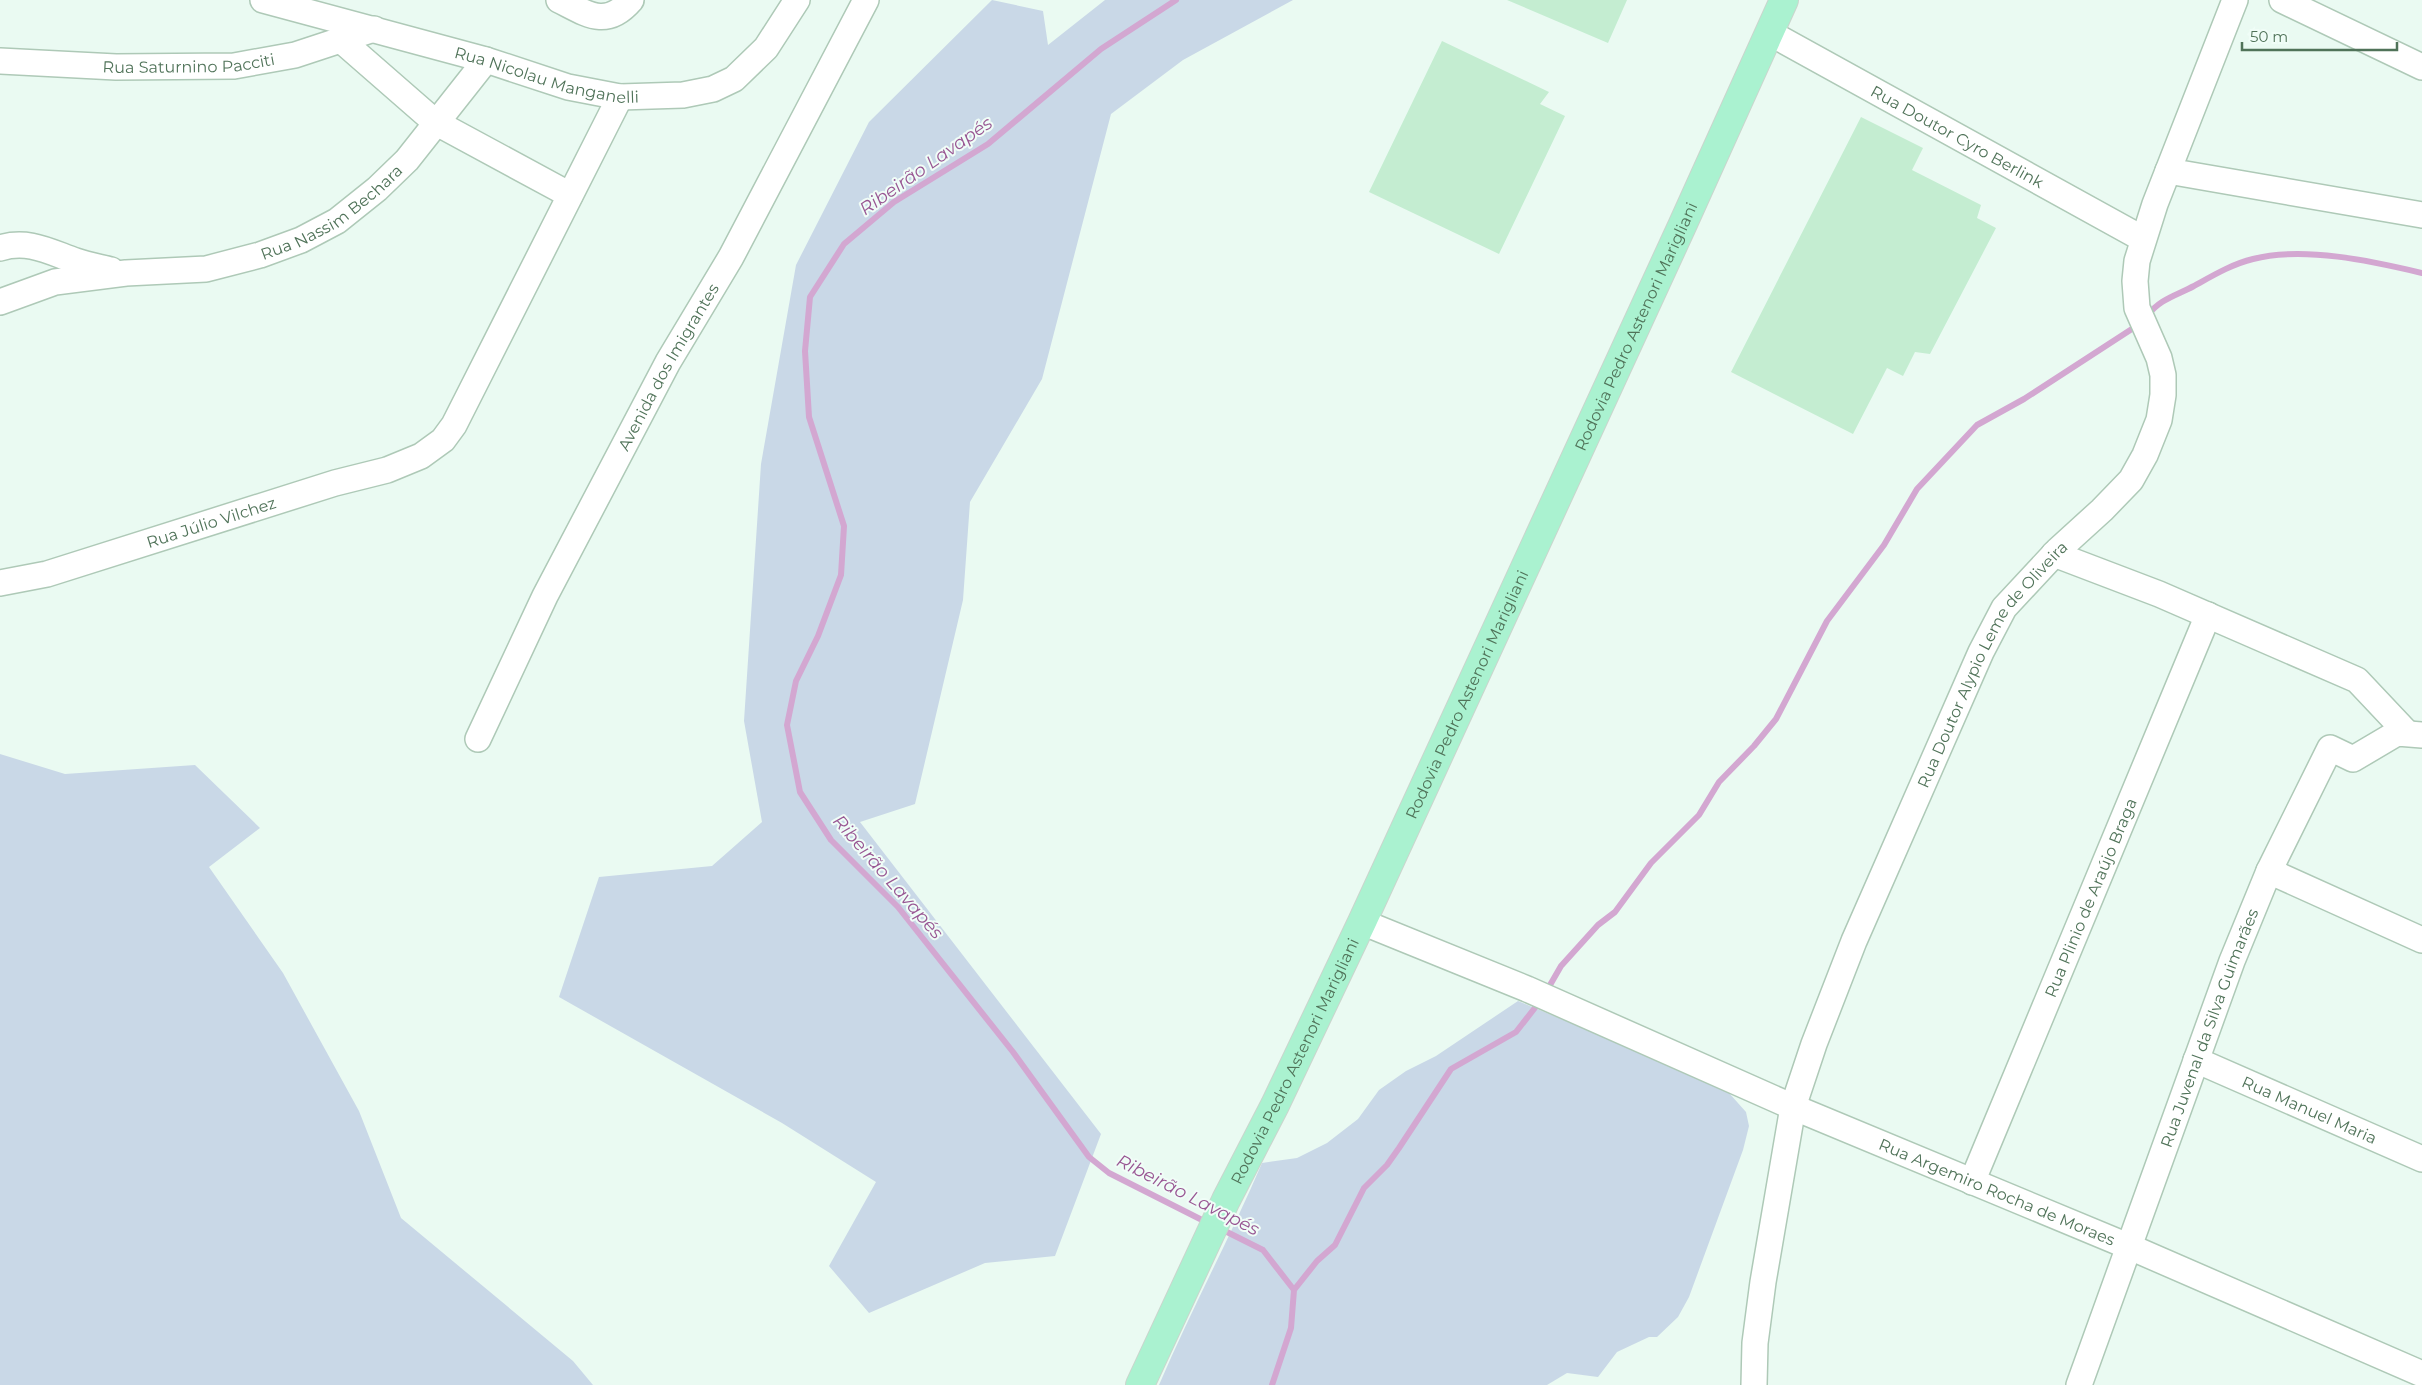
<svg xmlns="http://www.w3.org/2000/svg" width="2422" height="1385" font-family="Montserrat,sans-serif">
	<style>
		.green { fill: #c9d8e7 }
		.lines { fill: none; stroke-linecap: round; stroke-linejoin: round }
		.stream { stroke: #d3a7d1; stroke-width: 6 }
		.building { fill: #c4edd1 }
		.minor-casing { stroke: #aec9b7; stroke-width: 28 }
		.major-casing { stroke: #cad5cd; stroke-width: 30 }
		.minor { stroke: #fff; stroke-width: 25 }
		.major { stroke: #aaf2d0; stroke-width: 28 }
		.labels { text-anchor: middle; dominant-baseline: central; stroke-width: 4; stroke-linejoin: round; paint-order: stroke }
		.street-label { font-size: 16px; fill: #507359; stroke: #f0fdf7 }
		.water-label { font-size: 18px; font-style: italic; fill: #985693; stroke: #f0fdf7 }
	</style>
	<rect width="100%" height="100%" fill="#eafaf2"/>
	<!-- green -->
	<path class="green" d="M992 0 1043 11 1048 45 1105 0H1293L1183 60 1111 114 1042 379 970 502 963 600 915 804 860 822 1101 1134 1055 1256 985 1263 869 1313 829 1266 876 1182 782 1123 559 997 599 877 712 866 762 822 744 721 761 464 796 265 869 122Z
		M0 754 65 774 195 765 260 828 209 867 283 973 359 1111 401 1218 573 1361 593 1385H0Z
		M1518 1001 1698 1076 1729 1093 1746 1112 1749 1126 1743 1150 1689 1297 1678 1317 1657 1337H1649L1617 1352 1598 1377 1567 1373 1547 1385H1159C1191 1310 1230 1238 1262 1163L1297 1158 1327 1143 1358 1119 1379 1090 1406 1071 1436 1056Z"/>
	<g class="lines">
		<!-- stream -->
		<path class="stream" d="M1176 0 1101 49 988 144 894 202 844 244 810 297 805 351 809 417 844 526 841 575 818 636 796 681 787 725 800 792 831 840 898 907 1013 1052 1089 1157 1109 1173 1208 1223
			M2147 316C2160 299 2175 296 2194 286 2212 276 2232 264 2253 259 2304 246 2371 261 2422 273
			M1546 992 1561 966 1598 925 1615 912 1651 863 1699 815 1719 782 1754 746 1776 719 1827 621 1884 545 1917 489 1977 425 2024 399 2138 325
			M1219 1228 1263 1250 1294 1290 1291 1328 1272 1385
			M1294 1290 1317 1261 1335 1245 1364 1188 1387 1165 1399 1148 1451 1069 1516 1032 1541 1000"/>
	</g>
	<!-- building -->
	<path class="building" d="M1507 0H1627L1608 43Z
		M1442 41 1549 92 1540 104 1565 116 1499 254 1369 192Z
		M1861 117 1923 148 1912 170 1981 205 1977 218 1996 228 1930 354 1915 352 1903 376 1887 368 1853 434 1731 372Z"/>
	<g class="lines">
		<defs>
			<g id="minor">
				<path id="s1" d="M263 0 486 60 568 87 620 97 683 95 713 89 734 79 766 48 797 0"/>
				<path d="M559 0C587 14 606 29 631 0"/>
				<path d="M2282 0 2422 67"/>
				<path id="s2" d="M1770 33 2143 239"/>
				<path d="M341 40 435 122 570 195"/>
				<path id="s3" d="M0 61 116 67 234 66 295 55 374 29"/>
				<path d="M2168 171 2422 215"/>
				<path d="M0 248C28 239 50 252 76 261 87 265 99 267 111 270"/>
				<path id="s4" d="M0 302 55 282 126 273 206 269 260 255 301 240 337 221 377 189 407 160 486 60"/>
				<path d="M2054 554 2159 594 2357 680 2407 733"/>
				<path id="s5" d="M0 583 47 574 335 483 387 470 421 456 443 440 454 425 620 97"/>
				<path id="s6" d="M478 739 545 596 668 362 731 257 866 0"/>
				<path d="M2269 871 2422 940"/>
				<path id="s7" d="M1362 922 1527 989 1793 1107 2130 1247 2422 1374"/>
				<path id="s8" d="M2196 1060 2422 1159"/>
				<path id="s9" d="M1972 1182 2208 615"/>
				<path id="s10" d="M1754 1385 1755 1343 1763 1282 1793 1107 1814 1044 1854 941 1981 652 2004 608 2058 550 2102 510 2131 480 2145 455 2159 420 2163 395V375L2159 358 2137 308 2135 281 2137 261 2155 204 2235 0"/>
				<path id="s11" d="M2079 1385 2232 961 2269 871 2330 748 2353 759 2397 733 2422 735"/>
			</g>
			<g id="major">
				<path id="s12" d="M1140 1385 1226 1200 1275 1105 1362 922 1682 226 1784 0"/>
			</g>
		</defs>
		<!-- minor casing -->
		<use href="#minor" class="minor-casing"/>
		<!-- major casing -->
		<use href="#major" class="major-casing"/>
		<!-- minor -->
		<use href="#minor" class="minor"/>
		<!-- major -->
		<use href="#major" class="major"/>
	</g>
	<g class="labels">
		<!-- street labels -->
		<g class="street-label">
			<text stroke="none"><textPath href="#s3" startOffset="189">Rua Saturnino Pacciti</textPath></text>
			<text stroke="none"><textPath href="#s1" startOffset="294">Rua Nicolau Manganelli</textPath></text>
			<text stroke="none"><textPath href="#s2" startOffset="214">Rua Doutor Cyro Berlink</textPath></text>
			<text stroke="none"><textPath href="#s4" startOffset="350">Rua Nassim Bechara</textPath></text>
			<text stroke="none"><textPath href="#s12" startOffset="1169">Rodovia Pedro Astenori Marigliani</textPath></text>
			<text stroke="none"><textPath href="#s6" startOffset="418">Avenida dos Imigrantes</textPath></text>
			<text stroke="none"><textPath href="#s5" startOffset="220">Rua Júlio Vilchez</textPath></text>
			<text stroke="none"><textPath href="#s10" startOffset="769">Rua Doutor Alypio Leme de Oliveira</textPath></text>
			<text stroke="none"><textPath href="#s12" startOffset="764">Rodovia Pedro Astenori Marigliani</textPath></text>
			<text stroke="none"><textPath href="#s9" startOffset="308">Rua Plinio de Araújo Braga</textPath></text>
			<text stroke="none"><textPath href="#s11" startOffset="380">Rua Juvenal da Silva Guimarães</textPath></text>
			<text stroke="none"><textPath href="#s12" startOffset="359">Rodovia Pedro Astenori Marigliani</textPath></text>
			<text stroke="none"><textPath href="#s8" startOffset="124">Rua Manuel Maria</textPath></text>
			<text stroke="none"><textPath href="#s7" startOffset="690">Rua Argemiro Rocha de Moraes</textPath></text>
		</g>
		<!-- water labels -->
		<g class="water-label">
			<text transform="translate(926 166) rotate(-35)">Ribeirão Lavapés</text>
			<text transform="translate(888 877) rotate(49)">Ribeirão Lavapés</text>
			<text transform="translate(1188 1195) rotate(27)">Ribeirão Lavapés</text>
		</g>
	</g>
	<!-- scale -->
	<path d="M2242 42v8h155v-8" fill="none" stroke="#507359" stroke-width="2.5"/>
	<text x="2250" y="42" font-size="15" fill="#507359" stroke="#f0fdf7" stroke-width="4" paint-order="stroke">50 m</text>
</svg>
